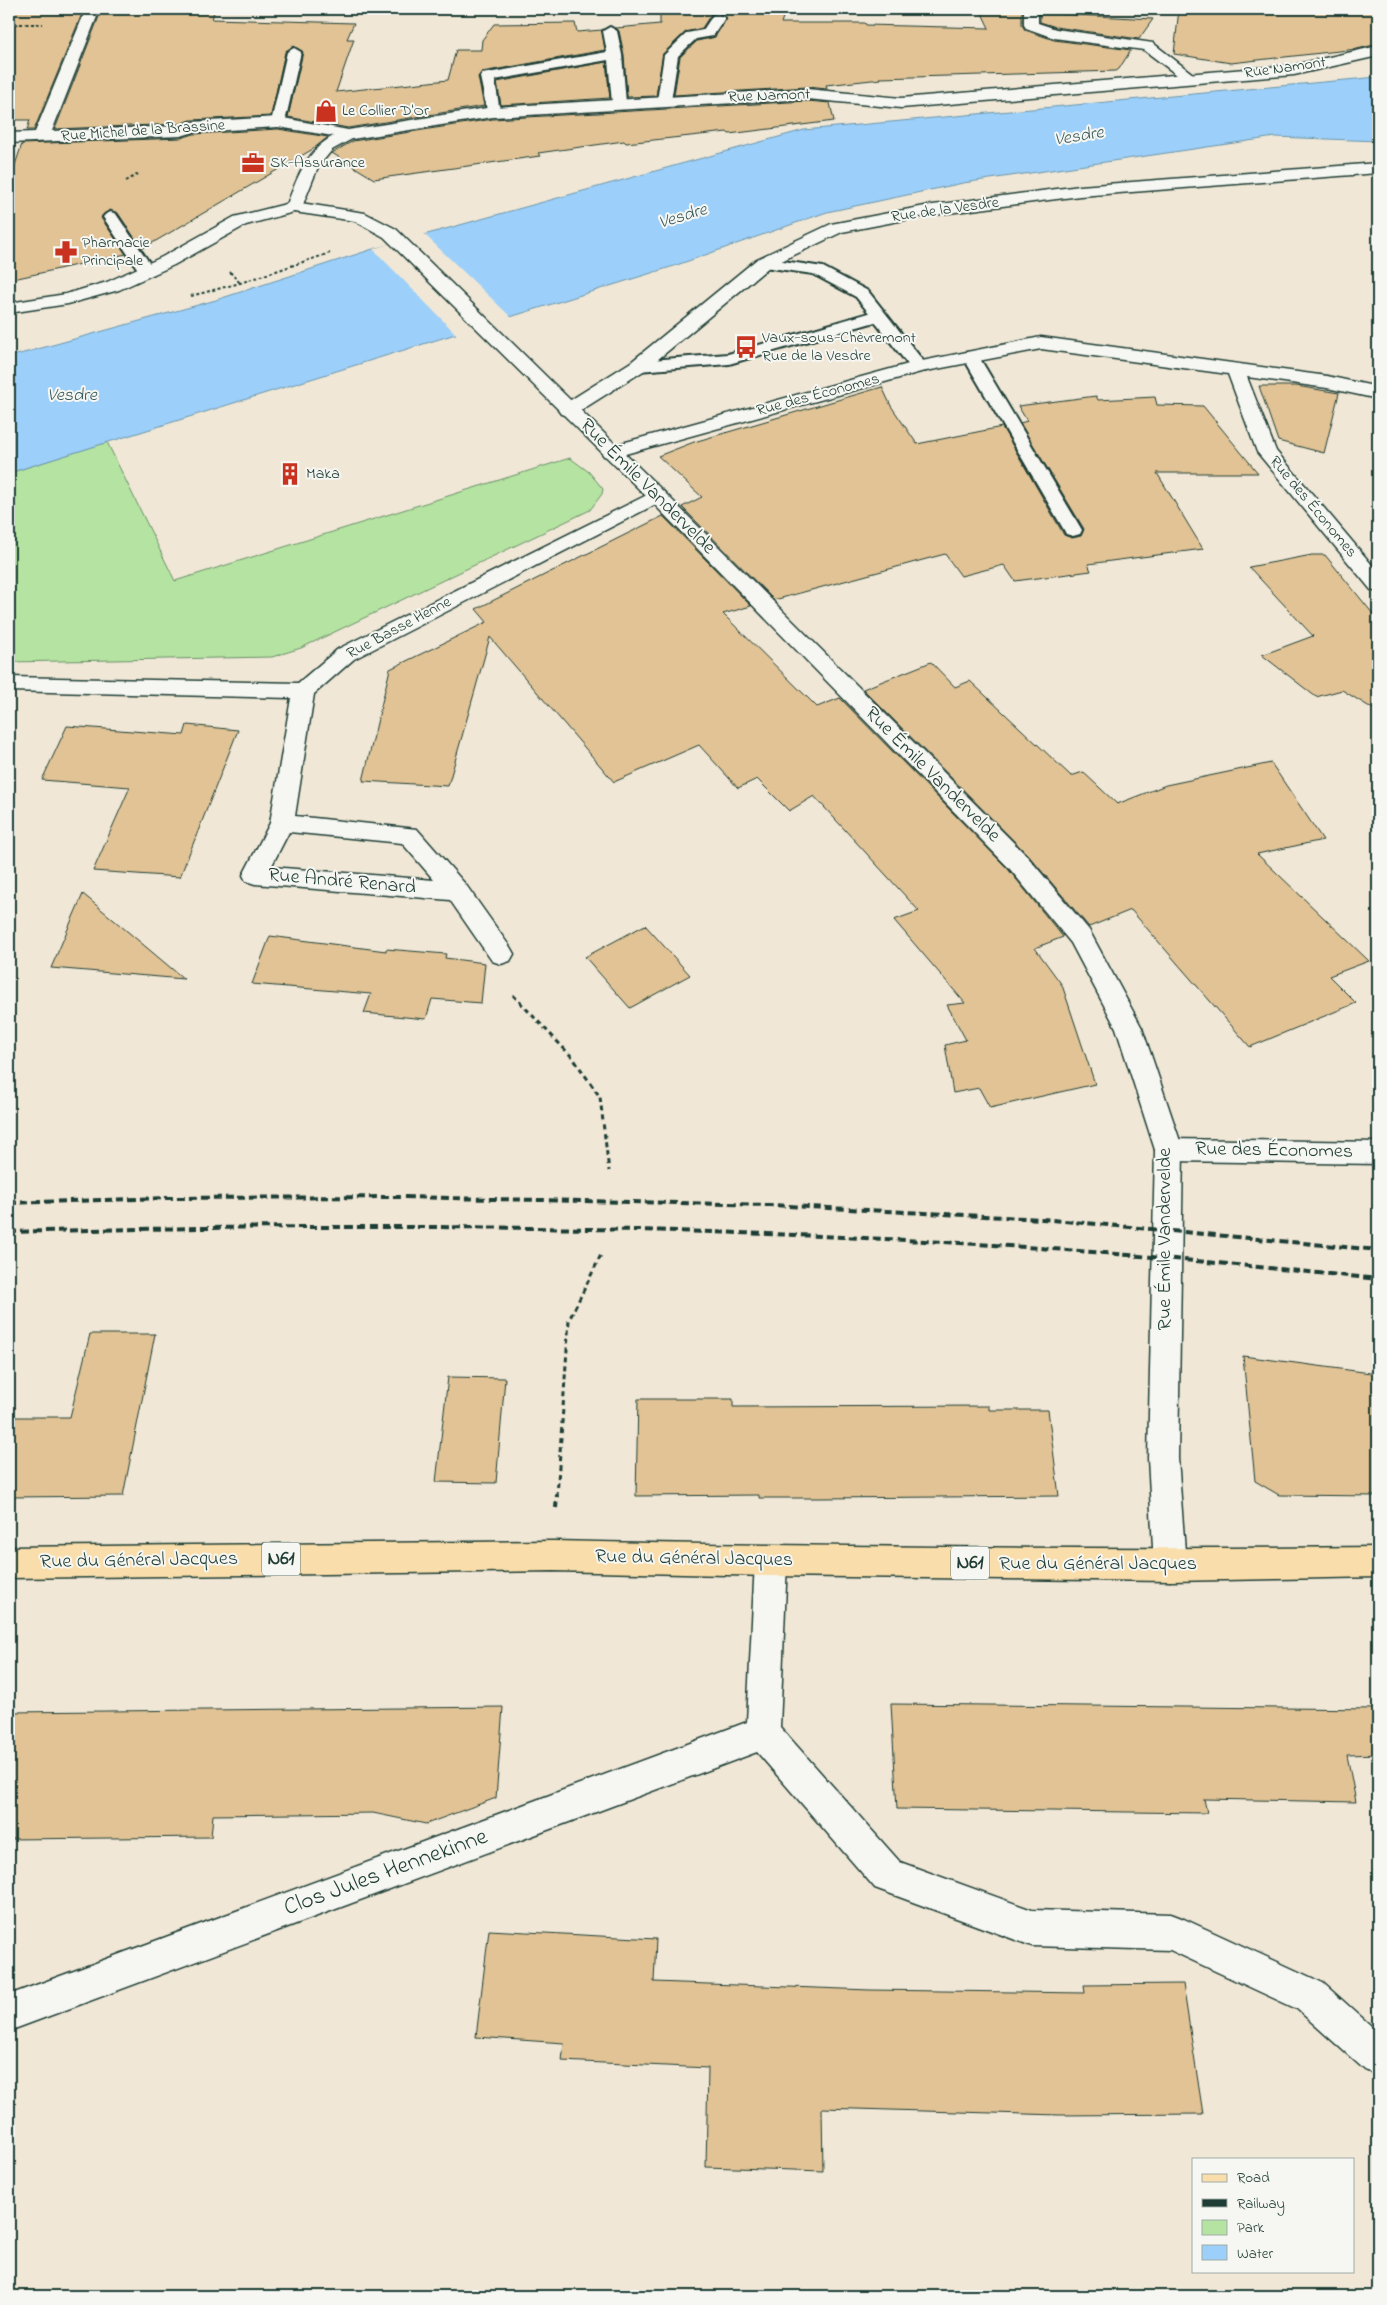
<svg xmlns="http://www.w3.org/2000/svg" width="1387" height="2305" font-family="'Indie Flower',sans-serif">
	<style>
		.green { fill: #b5e3a1; stroke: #6a906a }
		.water { fill: #9cd0fa; stroke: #6a95ab }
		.pier { fill: #f0e7d6 }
		.building { fill: #e1c395; stroke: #1f3d34 }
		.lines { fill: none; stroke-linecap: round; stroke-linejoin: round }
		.service-casing { stroke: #1f3d34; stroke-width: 4 }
		.pedestrian-casing { stroke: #1f3d34; stroke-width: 3 }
		.minor-casing { stroke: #1f3d34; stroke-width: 3 }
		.secondary-casing { stroke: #1f3d34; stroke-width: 3 }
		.primary-casing { stroke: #1f3d34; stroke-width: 3 }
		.path-far2 { stroke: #1f3d34; stroke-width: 2; stroke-dasharray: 3 2.5; stroke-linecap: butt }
		.path-far1 { stroke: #1f3d34; stroke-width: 3; stroke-dasharray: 5 4; stroke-linecap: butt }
		.path { stroke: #1f3d34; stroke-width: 4; stroke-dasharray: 6 5; stroke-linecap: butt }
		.service { fill: #f6f6f2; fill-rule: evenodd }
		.pedestrian { fill: #f6f6f2; fill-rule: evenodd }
		.minor { fill: #f6f6f2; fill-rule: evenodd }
		.secondary { fill: #f6f6f2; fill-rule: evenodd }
		.primary { fill: #f9deab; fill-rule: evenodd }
		.rail { stroke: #1f3d34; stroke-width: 4; stroke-dasharray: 8 4; stroke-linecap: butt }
		.labels { text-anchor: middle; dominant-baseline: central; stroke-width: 4; stroke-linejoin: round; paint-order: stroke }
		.far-street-label { font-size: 16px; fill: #1f3d34; stroke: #f6f6f2 }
		.far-poi-label { font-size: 16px; fill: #1f3d34; stroke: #f6f6f2; text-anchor: start }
		.far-water-label { font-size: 18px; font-style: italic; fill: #385a5c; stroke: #f6f6f2 }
		.shield { fill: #f6f6f2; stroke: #60746d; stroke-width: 1 }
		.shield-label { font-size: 19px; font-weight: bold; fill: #1f3d34 }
		.street-label { font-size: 20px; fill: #1f3d34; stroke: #f6f6f2 }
		.near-street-label { font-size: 24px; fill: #1f3d34; stroke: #f6f6f2 }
	</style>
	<rect width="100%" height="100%" fill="#f0e7d6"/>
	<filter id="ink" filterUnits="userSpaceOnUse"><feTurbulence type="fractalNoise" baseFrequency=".02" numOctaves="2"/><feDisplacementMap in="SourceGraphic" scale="10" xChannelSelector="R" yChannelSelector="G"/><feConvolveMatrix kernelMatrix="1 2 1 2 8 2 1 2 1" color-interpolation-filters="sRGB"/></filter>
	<g filter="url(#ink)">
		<!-- green -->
		<path class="green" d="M107 442 175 581 570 458 589 472 603 489 602 494 590 510 301 648 272 657 9 662V473Z"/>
		<!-- water -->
		<path class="water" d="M1378 77V141L1275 137 963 183 827 212 674 266 9 473V357L216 300 373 249 804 130Z"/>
		<!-- pier -->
		<path class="pier" d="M423 233 513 319 458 336 373 249Z"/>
		<!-- building -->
		<path class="building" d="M9 9H84L34 130H27L30 120H9Z
			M102 9H215L212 19 354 23 347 39H354L336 92 448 80 456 50H481L482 40 494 24 575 23 577 32 602 30 605 50 482 72 478 77 484 106 348 128 288 117 303 52 293 46 285 52 271 116 191 120 179 124 55 129Z
			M660 9H786L781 23H865L866 25 989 28 980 9H1022V25L1025 30 1054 40 1131 50 1119 69 1116 71 880 78 881 79 826 85 827 89 807 87 674 95 680 57 697 41 715 37 727 18 718 12 711 14 702 28 686 32 663 54 656 96 627 97 624 55 619 31 616 28 660 24Z
			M1040 9H1060L1058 14 1153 19 1139 39 1056 27 1040 22Z
			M1179 9H1378V44L1357 49 1231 63 1174 54Z
			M606 62 610 98 501 105 497 82Z
			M807 101 830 103 834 121 729 134 727 132 626 143 624 141 538 153 540 156 374 179 332 153 353 141 493 119Z
			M278 129 328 137 313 149 142 249 118 213 110 210 105 213 101 218 126 254 9 280V183L22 144 181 138 194 134Z
			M1259 386H1296L1339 393 1324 453 1278 441Z
			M882 387 891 406 917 444 1002 427 1064 535 1072 538 1081 536 1084 529 1020 423 1027 421 1018 406 1096 396 1098 400 1155 397 1157 405 1203 406 1258 473H1157L1203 549 1088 564 1091 571 1015 581 1004 565 961 576 945 554 774 600 682 507 702 497 658 456 694 442Z
			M663 516 751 606 723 614 817 707 840 698 1008 869 1063 937 1035 948 1062 985 1095 1084 990 1108 979 1088 953 1093 945 1045 966 1040 947 1005 965 1003 894 920 919 911 814 796 789 811 757 779 738 788 699 745 614 782 490 637 448 786 363 781 390 669 487 622 476 609Z
			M1312 555H1325L1378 620V712L1342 690 1316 697 1262 655 1313 636 1249 567Z
			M931 662 955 687 970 681 1071 776 1083 772 1117 804 1166 785 1271 763 1323 840 1257 854 1369 961 1329 976 1356 1003 1250 1047 1131 910 1089 927 1028 855 863 689Z
			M187 725 238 730 180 877 93 871 130 787 42 780 67 726 184 735Z
			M83 894 184 979 51 968Z
			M645 925 690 975 630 1008 585 957Z
			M270 936 386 951V949L446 954 445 958 485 963 481 1003 432 999 426 1019 364 1013 371 994 252 984Z
			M90 1334H155L123 1496 9 1497V1417H70Z
			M1243 1356 1378 1374V1496L1279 1495 1255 1481Z
			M448 1377 505 1378 496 1483 436 1482Z
			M638 1399H733V1407L989 1406V1410H1048L1059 1496 820 1498H759V1495L636 1496Z
			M891 1704 1378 1709V1754L1347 1755 1356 1802 1204 1799 1207 1813 897 1809Z
			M503 1707 496 1798 426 1824 373 1813 213 1815 211 1837 9 1839V1712Z
			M489 1930 656 1939 654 1982 870 1990 1085 1993 1084 1985 1183 1984 1203 2114 1059 2115 822 2108 823 2171 706 2167 708 2068 562 2061 564 2043 476 2037Z"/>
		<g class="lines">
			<defs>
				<path id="service" d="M718 14 725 18 713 36 696 39 678 56 671 101 669 104H659L657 101 664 55 687 33 703 30 713 15Z
					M610 27 617 31 622 55 626 103 624 106H614L612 103 608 60 495 80 500 112 498 115H488L480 77 482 74 607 52 603 31Z
					M294 48 301 52 285 122 278 126 271 122 287 52Z
					M111 212 116 214 155 271 153 274H141L103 217 106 214Z
					M763 258 823 267 868 291 928 367 925 371H913L875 322 729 364 638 371 632 370 629 366 632 362 638 361 728 354 869 313 856 297 813 274 757 266 755 263 757 260Z
					M971 352 977 353 979 357 1082 530 1080 534 1073 536 1066 534 1064 530 963 357 965 353Z"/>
				<path id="pedestrian" d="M1024 9H1038V23L1056 29 1153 43 1198 78 1195 81H1185L1144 50 1054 38 1026 28 1024 25Z"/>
				<path id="minor" d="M86 9H100L52 131 179 126 191 122 278 117 348 130 493 107 807 89 901 98 1294 65 1378 46V56L1294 75 901 108 807 99 493 117 352 139 332 150 318 167 302 207 300 211H288L286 207C297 179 305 152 333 136L278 127 194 132 181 136 9 143V133L35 132Z
					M1378 163V173L1080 196 925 216 842 232 769 267 645 370 575 414 568 416 561 414 558 410 561 406 631 362 757 259 831 224 925 206 1080 186Z
					M1041 337 1327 376 1378 387V399L1327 388 1247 377 1276 451 1378 572V592L1371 590 1257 452 1228 374 1041 349 921 372 611 458 604 456 601 452 604 448 912 363Z
					M657 490 664 492 667 496 664 500 354 659 314 694 295 816 417 829 466 885 510 947 514 954 510 961 501 964 492 961 450 900 255 884 246 881 243 875 270 823 291 698 9 691V677L298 683 338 649ZM289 832 402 843 434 880 271 867Z
					M1169 1139 1378 1142V1164L1169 1161 1159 1158 1155 1150 1159 1142Z
					M771 1546 782 1550 787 1561 780 1727 900 1862 1032 1910 1171 1914 1184 1919 1323 1983 1378 2032V2076L1365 2070 1297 2009 1170 1950 1032 1946 875 1888 757 1752 9 2031V1995L747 1722 755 1561 760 1550Z"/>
				<path id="secondary" d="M294 202 365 213 396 229 664 492 1027 856 1089 930 1142 1028 1183 1150 1178 1458 1186 1565 1181 1576 1170 1581 1159 1576 1154 1565 1148 1458 1155 1150 1116 1028 1071 943 1009 868 650 500 384 237 355 221 294 212 246 225 174 265 119 290 68 304 9 313V303L66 294 107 282 162 257 234 217Z"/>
				<path id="primary" d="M553 1541C828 1547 1103 1550 1378 1547V1577L1170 1581 771 1576 553 1571 9 1578V1547Z"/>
			</defs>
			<!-- service casing -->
			<use href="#service" class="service-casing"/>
			<!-- pedestrian casing -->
			<use href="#pedestrian" class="pedestrian-casing"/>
			<!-- minor casing -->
			<use href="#minor" class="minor-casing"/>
			<!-- secondary casing -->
			<use href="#secondary" class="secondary-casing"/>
			<!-- primary casing -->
			<use href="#primary" class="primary-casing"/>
			<!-- path-far2 -->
			<path class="path-far2" d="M9 24H43
				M126 181 140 173
				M230 272 240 283
				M191 296 240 283 330 253"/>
			<!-- path-far1 -->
			<path class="path-far1" d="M513 995 573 1058 600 1097 609 1171
				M557 1496 569 1320 602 1253"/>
			<!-- path -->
			<path class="path" d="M556 1508 557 1495"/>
			<!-- service -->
			<use href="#service" class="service"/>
			<!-- pedestrian -->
			<use href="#pedestrian" class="pedestrian"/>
			<!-- minor -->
			<use href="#minor" class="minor"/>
			<!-- secondary -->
			<use href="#secondary" class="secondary"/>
			<!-- primary -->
			<use href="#primary" class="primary"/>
			<!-- rail -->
			<path class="rail" d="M9 1203 166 1198 401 1197 770 1205 1042 1219 1378 1250
				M9 1232C337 1223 666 1225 994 1245 1122 1253 1250 1266 1378 1279"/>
		</g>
	</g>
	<!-- icons -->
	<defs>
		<symbol id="shop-bare" viewBox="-9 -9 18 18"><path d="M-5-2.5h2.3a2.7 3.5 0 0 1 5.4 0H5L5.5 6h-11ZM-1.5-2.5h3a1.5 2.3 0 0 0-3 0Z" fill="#c8321e" stroke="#f6f6f2" stroke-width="2.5" paint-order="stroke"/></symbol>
		<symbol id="office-bare" viewBox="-9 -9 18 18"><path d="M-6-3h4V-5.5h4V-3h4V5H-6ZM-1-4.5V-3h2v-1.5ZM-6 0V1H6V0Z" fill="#c8321e" stroke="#f6f6f2" stroke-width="2.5" paint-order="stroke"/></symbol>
		<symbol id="pharmacy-bare" viewBox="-9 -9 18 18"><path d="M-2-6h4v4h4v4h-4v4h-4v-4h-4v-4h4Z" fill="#c8321e" stroke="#f6f6f2" stroke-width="2.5" paint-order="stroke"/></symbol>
		<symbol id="bus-bare" viewBox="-9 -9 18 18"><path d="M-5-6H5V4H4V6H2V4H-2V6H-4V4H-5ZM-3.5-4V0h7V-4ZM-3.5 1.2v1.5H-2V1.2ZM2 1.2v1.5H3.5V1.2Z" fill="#c8321e" stroke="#f6f6f2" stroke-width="2.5" paint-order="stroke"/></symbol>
		<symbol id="building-bare" viewBox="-9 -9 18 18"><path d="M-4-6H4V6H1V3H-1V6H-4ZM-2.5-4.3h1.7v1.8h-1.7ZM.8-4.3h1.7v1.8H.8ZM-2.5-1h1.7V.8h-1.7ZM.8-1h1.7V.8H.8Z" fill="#c8321e" stroke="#f6f6f2" stroke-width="2.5" paint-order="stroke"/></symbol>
	</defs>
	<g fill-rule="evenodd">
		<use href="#shop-bare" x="310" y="95" width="32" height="32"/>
		<use href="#office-bare" x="237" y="147" width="32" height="32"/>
		<use href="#pharmacy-bare" x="50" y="236" width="32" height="32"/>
		<use href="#bus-bare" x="730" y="331" width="32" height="32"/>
		<use href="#building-bare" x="274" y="458" width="32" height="32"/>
	</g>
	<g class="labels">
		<!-- far-street labels -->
		<g class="far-street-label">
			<text transform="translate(1285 68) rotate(-8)">Rue Namont</text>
			<text transform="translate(769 96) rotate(-2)">Rue Namont</text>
			<text transform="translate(143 131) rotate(-4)">Rue Michel de la Brassine</text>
			<text transform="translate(945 210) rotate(-8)">Rue de la Vesdre</text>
			<text transform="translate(818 395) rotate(-15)">Rue des Économes</text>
			<text transform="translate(1313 507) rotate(50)">Rue des Économes</text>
			<text transform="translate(399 628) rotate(-28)">Rue Basse Henne</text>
		</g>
		<!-- far-poi labels -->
		<g class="far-poi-label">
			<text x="342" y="111">Le Collier D'Or</text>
			<text x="270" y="163">SK-Assurance</text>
			<text x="82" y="243">Pharmacie<tspan x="82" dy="18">Principale</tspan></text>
			<text x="762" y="338">Vaux-sous-Chèvremont<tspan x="762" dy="18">Rue de la Vesdre</tspan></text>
			<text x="306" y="474">Maka</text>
		</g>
		<!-- far-water labels -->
		<g class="far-water-label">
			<text transform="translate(1079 137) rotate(-9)">Vesdre</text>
			<text transform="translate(683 217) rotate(-17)">Vesdre</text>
			<text x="72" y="396">Vesdre</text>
		</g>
		<!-- shield labels -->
		<g class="shield">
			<rect x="262" y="1542.5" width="38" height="33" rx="4"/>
			<rect x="951" y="1546.5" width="38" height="33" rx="4"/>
		</g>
		<g class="shield-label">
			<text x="281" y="1559">N61</text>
			<text x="970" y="1563">N61</text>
		</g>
		<!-- street labels -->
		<g class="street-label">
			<text transform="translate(647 487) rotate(45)">Rue Émile Vandervelde</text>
			<text transform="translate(932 775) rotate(45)">Rue Émile Vandervelde</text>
			<text transform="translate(342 882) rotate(5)">Rue André Renard</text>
			<text transform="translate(1274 1151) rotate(1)">Rue des Économes</text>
			<text transform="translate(1165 1239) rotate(-90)">Rue Émile Vandervelde</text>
			<text transform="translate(694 1559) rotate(1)">Rue du Général Jacques</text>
			<text transform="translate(139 1561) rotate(-1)">Rue du Général Jacques</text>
			<text x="1098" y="1564">Rue du Général Jacques</text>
		</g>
		<!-- near-street labels -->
		<g class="near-street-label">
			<text transform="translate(386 1873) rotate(-20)">Clos Jules Hennekinne</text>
		</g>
	</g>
	<!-- margin -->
	<rect width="1387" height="2305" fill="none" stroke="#f6f6f2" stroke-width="30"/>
	<rect x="15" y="15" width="1357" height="2275" fill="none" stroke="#1f3d34" stroke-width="2" filter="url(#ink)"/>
	<!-- legend -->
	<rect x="1192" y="2158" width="162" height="115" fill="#f6f6f2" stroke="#a0aca6"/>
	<rect x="1202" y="2174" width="25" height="8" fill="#f9deab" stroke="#a0aca6"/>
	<text x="1237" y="2182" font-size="15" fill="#1f3d34">Road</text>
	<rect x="1202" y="2199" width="25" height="8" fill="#1f3d34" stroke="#a0aca6"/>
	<text x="1237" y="2208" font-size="15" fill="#1f3d34">Railway</text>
	<rect x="1202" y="2220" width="25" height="15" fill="#b5e3a1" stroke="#a0aca6"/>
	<text x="1237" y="2232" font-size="15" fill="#1f3d34">Park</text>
	<rect x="1202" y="2245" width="25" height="15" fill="#9cd0fa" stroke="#a0aca6"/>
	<text x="1237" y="2258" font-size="15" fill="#1f3d34">Water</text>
</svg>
